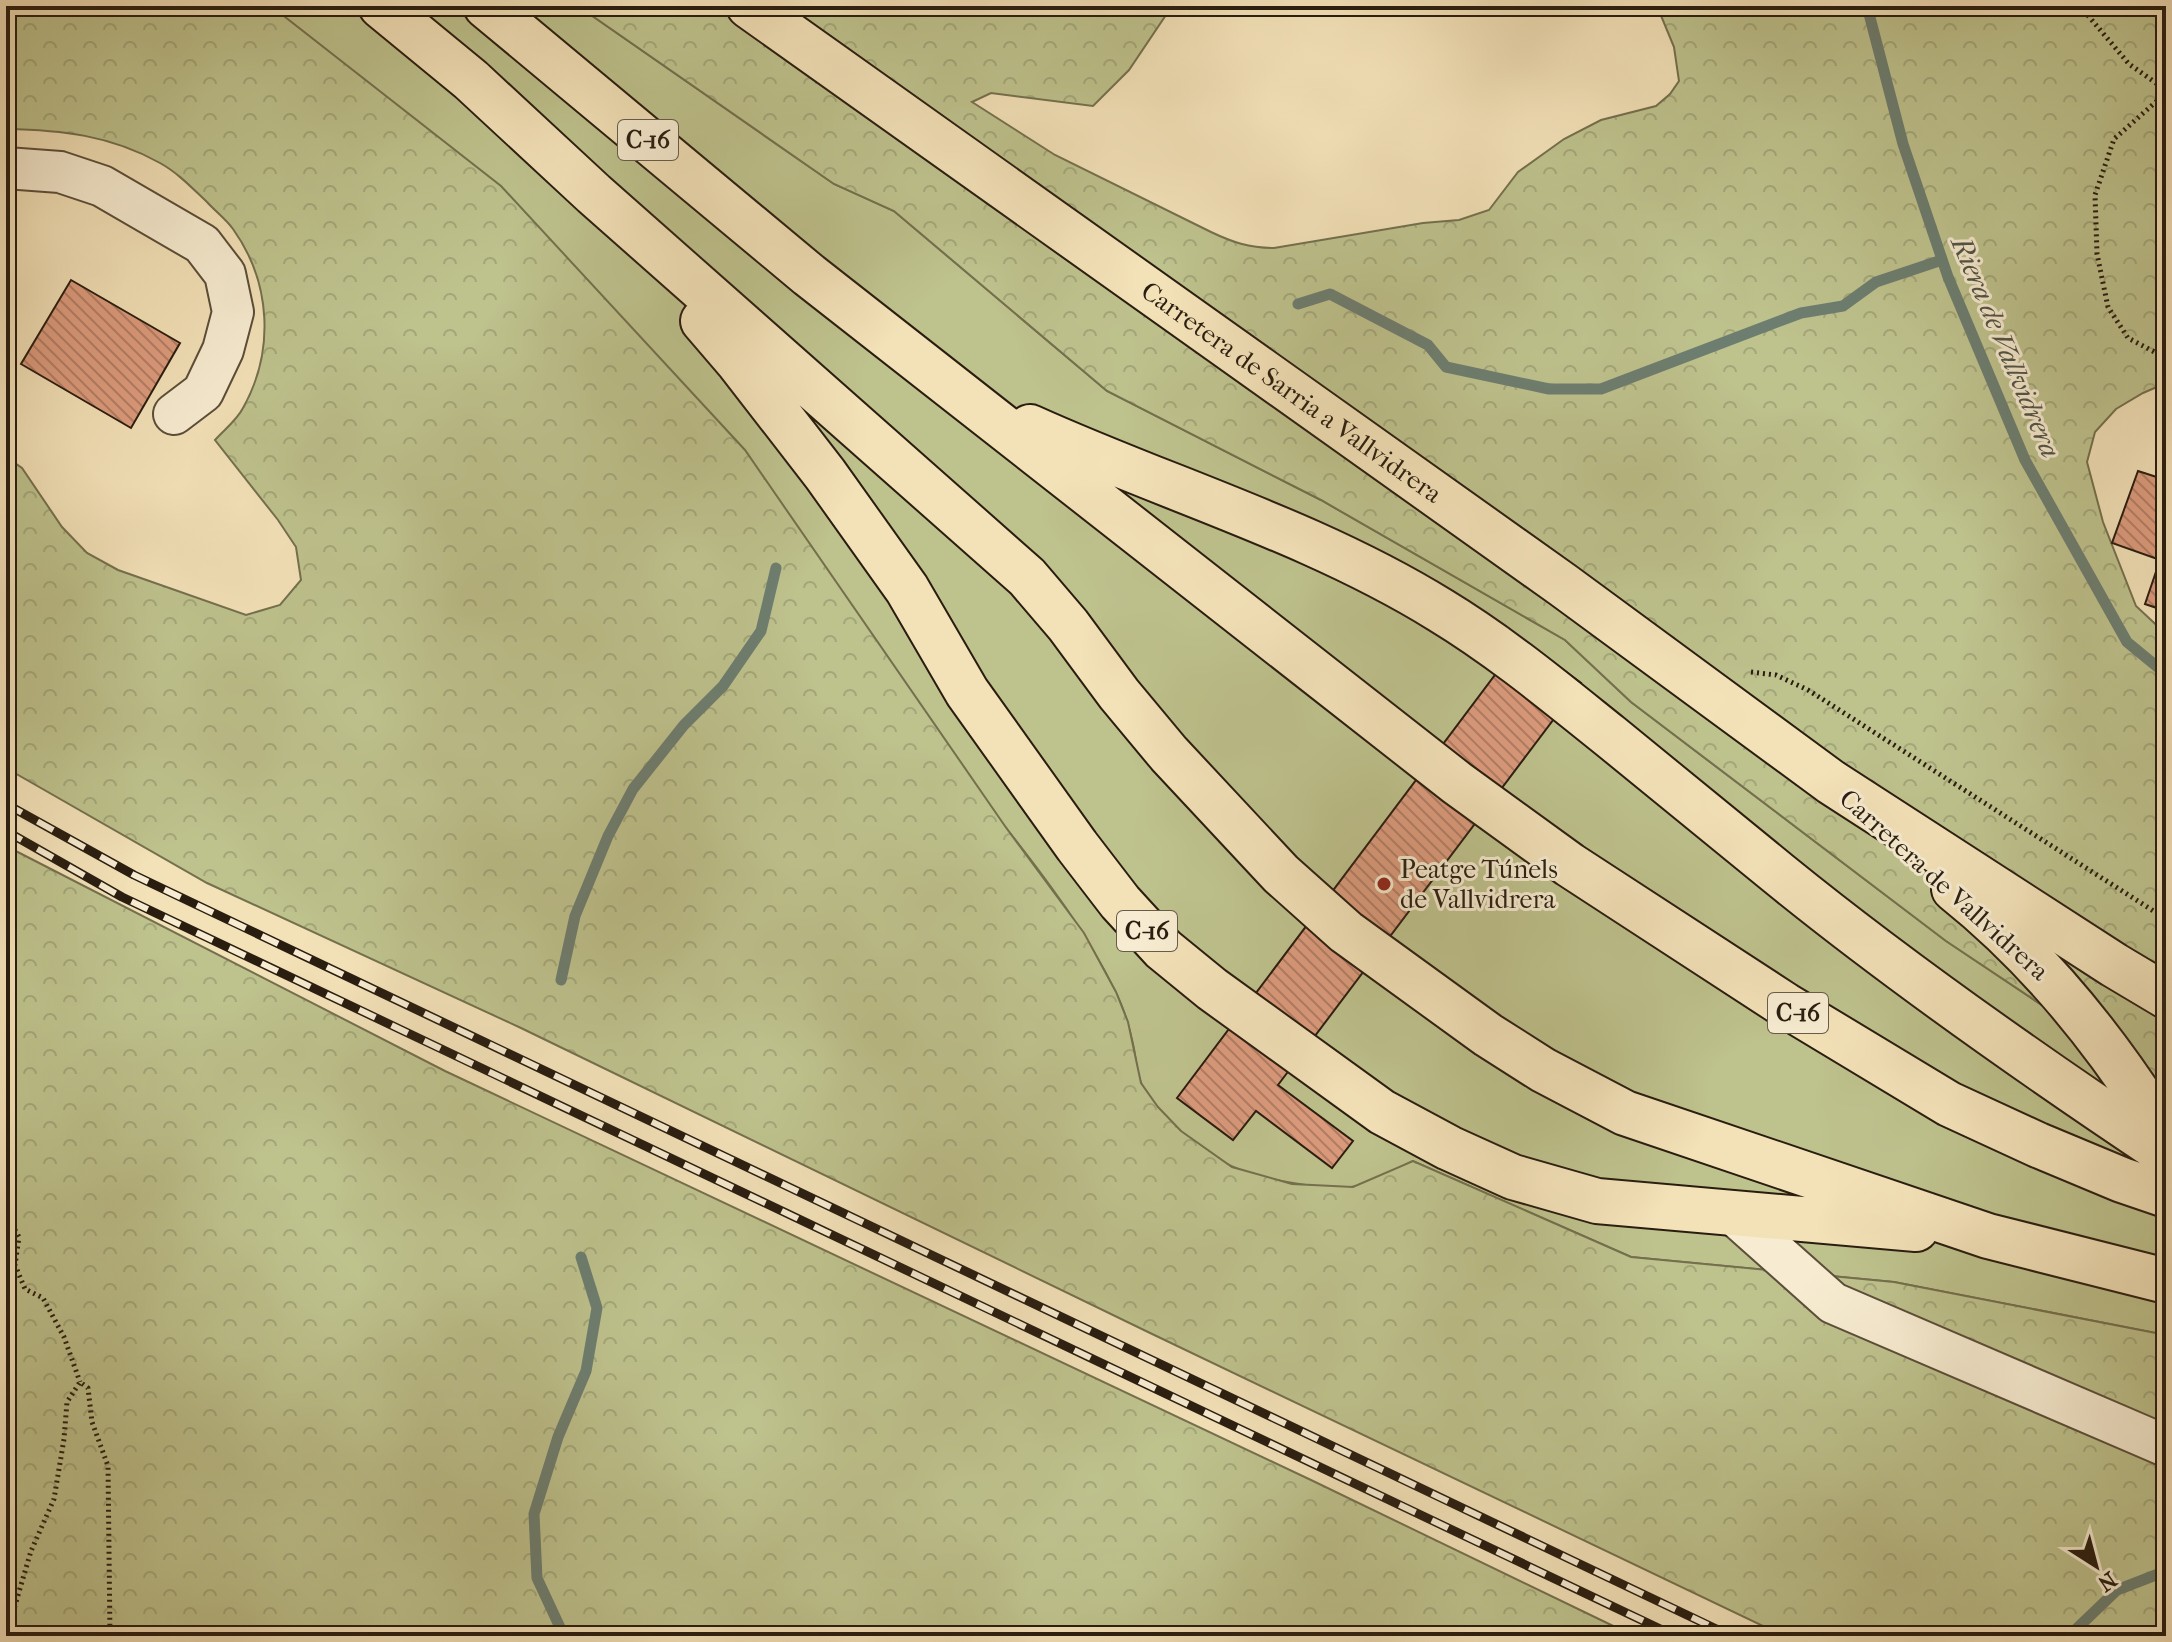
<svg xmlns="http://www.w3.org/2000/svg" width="2172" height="1642" font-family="'IM FELL French Canon',serif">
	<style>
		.green { fill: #bec28d; stroke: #74704e; stroke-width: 2 }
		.forest { fill: url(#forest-crowns); stroke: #74704e; stroke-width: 2 }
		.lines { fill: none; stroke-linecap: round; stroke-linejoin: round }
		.stream { stroke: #6d7e70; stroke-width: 11 }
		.building { fill: url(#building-back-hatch); stroke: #291d10; stroke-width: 2 }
		.minor-casing { stroke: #5c4e3a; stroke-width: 44 }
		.major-casing { stroke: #291d10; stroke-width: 48 }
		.highway-casing { stroke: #291d10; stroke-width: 48 }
		.path { stroke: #291d10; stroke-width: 5; stroke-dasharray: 2 4; stroke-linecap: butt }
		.minor { stroke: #f7ecd1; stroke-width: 40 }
		.major { stroke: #f3e1b8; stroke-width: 44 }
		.highway { stroke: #f3e1b8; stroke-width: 44 }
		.rail-casing { stroke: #291d10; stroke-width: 9 }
		.rail { stroke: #f7ecd1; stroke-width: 6; stroke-dasharray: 18; stroke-linecap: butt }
		.poi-dot { fill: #8f2418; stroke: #f7ecd1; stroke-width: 3 }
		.labels { text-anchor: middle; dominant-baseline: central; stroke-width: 6; stroke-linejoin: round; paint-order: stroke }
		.shield { fill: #f7ecd1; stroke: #675b4a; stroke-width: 2 }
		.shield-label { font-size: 24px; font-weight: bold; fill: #291d10 }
		.street-label { font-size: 26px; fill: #291d10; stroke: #f7ecd1 }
		.poi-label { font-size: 26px; fill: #291d10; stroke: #f7ecd1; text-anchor: start }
		.water-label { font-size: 28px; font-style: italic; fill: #515548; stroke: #f7ecd1 }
	</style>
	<defs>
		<pattern id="forest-crowns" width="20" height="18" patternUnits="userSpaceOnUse" patternTransform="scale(2)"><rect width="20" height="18" fill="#bec28d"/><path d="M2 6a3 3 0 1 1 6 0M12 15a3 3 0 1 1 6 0" fill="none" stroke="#a3a679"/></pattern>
		<pattern id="building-back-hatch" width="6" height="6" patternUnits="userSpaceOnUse" patternTransform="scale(2)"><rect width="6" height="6" fill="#dc9b7d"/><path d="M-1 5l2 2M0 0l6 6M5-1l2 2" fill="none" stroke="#b27e65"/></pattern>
	</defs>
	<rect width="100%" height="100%" fill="#f3e1b8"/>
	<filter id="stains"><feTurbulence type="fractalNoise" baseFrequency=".0025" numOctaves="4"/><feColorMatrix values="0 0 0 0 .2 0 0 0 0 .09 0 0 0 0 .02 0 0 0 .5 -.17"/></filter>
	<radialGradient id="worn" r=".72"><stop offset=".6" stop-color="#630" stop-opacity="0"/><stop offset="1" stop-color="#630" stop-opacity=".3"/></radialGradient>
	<!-- green -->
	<path class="green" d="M271 6H578L834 184 894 211 1107 391 1321 500 1565 640 1631 702 1946 941 2166 1088V1335L1894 1282 1631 1257 1413 1161C1394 1170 1372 1184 1351 1187 1320 1190 1259 1179 1231 1166 1198 1151 1159 1117 1142 1085 1137 1075 1136 1060 1134 1049 1130 1029 1125 1010 1115 991 1087 933 1047 880 1007 829Z"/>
	<!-- forest -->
	<path class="forest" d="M6 6H271L501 186 745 450 1007 829 1084 933 1116 992 1128 1022 1141 1083 1158 1107 1181 1131 1232 1167 1292 1184 1353 1187 1413 1161 1631 1257 1894 1282 2166 1335V1636H1784L1148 1332 521 1028 207 883 6 768V457L22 468 62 527 87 553 118 570 246 615 280 605 301 580 296 547 278 520 215 440C224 430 237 420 243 408 275 351 271 282 233 229 226 219 215 211 207 202 192 188 178 173 160 163 110 135 61 130 6 129Z
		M578 6H1172L1129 70 1093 106 991 93 972 102 1055 155 1211 232C1232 242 1249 248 1274 248L1423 223 1459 220 1489 210 1518 172 1564 139 1601 120 1656 106 1670 94 1679 81 1674 47 1657 6H2166V383L2143 393 2116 409 2095 432 2087 462 2103 522 2136 606 2166 634V1088L1946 941 1631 702 1565 640 1321 500 1107 391 894 211 834 184Z
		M6 846 445 1071 1311 1480 1634 1636H6Z"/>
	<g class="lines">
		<!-- stream -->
		<path class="stream" d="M1867 6 1903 144 1948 277 2025 460 2127 642 2166 674
			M1298 304 1330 294 1428 345 1446 367 1549 389H1601L1801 313 1843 306 1876 282 1942 260
			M561 980 575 916 608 836 633 789 684 725 723 686 761 631 776 568
			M564 1636 537 1578 534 1514 558 1437 586 1371 597 1308 581 1257
			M2069 1636 2117 1590 2166 1571"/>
	</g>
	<!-- building -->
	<path class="building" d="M71 280 180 343 131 428 21 364Z
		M2138 471 2166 480V562L2112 543Z
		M2160 560 2166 562V611L2145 604Z
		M1522 639 1581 683 1278 1085 1353 1141 1332 1168 1256 1111 1233 1140 1177 1098Z"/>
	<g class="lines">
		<defs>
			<path id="minor" d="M6 168 60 172 102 186 202 244 225 274 233 312 223 350 203 392 174 414
				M1732 1213 1833 1303 2166 1446"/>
			<g id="major">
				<path id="s1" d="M749 6 1563 585 1831 782 2114 965 2166 996"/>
				<path d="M1954 889C2033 952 2096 1028 2151 1113"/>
			</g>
			<path id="highway" d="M381 6 471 80 594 194 1027 577 1068 625 1119 694 1169 754 1281 874 1346 932 1488 1035 1543 1070 1625 1113 1988 1236 2166 1281
				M486 6 809 275 1457 783 1570 865 1785 1005 1949 1104 2038 1145 2122 1180 2166 1195
				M703 321 739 363 825 474 907 589 967 692 1077 846 1120 902 1163 949 1212 989 1382 1112 1449 1148 1513 1177 1597 1201 1916 1229
				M1030 427C1167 489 1312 531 1440 610 1501 647 1555 692 1610 736 1666 782 1722 828 1779 874 1902 974 2034 1066 2166 1154"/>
		</defs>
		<!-- minor casing -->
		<use href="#minor" class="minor-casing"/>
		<!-- major casing -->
		<use href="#major" class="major-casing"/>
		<!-- highway casing -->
		<use href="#highway" class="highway-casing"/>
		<!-- path -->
		<path class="path" d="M2080 6 2129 64 2166 90
			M2166 93 2114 139 2095 195 2097 254 2108 307 2128 338 2166 358
			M1751 672 1776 675 1808 690 2166 919
			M6 1214 19 1237 15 1265 25 1289 43 1298 64 1337 80 1382
			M6 1636 31 1551 54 1499 64 1439 67 1402 80 1382 88 1388 92 1422 108 1466 110 1636"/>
		<!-- minor -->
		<use href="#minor" class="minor"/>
		<!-- major -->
		<use href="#major" class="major"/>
		<!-- highway -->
		<use href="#highway" class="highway"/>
		<defs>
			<path id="rail" d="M6 804 134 875 1731 1636
				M6 831 122 897 1675 1636"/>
		</defs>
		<!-- rail casing -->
		<use href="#rail" class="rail-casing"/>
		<!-- rail -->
		<use href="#rail" class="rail"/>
	</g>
	<!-- markers -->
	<circle class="poi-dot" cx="1384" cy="884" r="8"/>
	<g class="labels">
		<!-- shield labels -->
		<g class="shield">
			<rect x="618" y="120" width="60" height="40" rx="6"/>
			<rect x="1117" y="911" width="60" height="40" rx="6"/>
			<rect x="1768" y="993" width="60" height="40" rx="6"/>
		</g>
		<g class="shield-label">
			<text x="648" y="140">C-16</text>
			<text x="1147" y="931">C-16</text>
			<text x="1798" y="1013">C-16</text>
		</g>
		<!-- street labels -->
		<g class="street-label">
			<text stroke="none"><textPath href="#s1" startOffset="666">Carretera de Sarria a Vallvidrera</textPath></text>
			<text transform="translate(1944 885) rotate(42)">Carretera de Vallvidrera</text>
		</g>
		<!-- poi labels -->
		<g class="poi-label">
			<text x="1400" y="869">Peatge Túnels<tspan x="1400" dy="30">de Vallvidrera</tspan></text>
		</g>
		<!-- water labels -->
		<g class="water-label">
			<text transform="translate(2006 347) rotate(67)">Riera de Vallvidrera</text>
		</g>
	</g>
	<!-- margin -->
	<rect width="2172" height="1642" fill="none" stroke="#f3e1b8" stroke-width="32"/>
	<rect x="8" y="8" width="2156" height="1626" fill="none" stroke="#291d10" stroke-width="4"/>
	<rect x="16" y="16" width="2140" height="1610" fill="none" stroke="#291d10" stroke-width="2"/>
	<!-- north arrow -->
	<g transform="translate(2096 1566) rotate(144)" stroke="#f7ecd1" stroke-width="6" paint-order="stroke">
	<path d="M0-6L14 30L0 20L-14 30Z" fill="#291d10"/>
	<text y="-12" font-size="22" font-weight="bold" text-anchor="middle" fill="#291d10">N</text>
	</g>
	<rect width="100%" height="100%" filter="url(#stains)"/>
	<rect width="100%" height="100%" fill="url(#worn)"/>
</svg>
